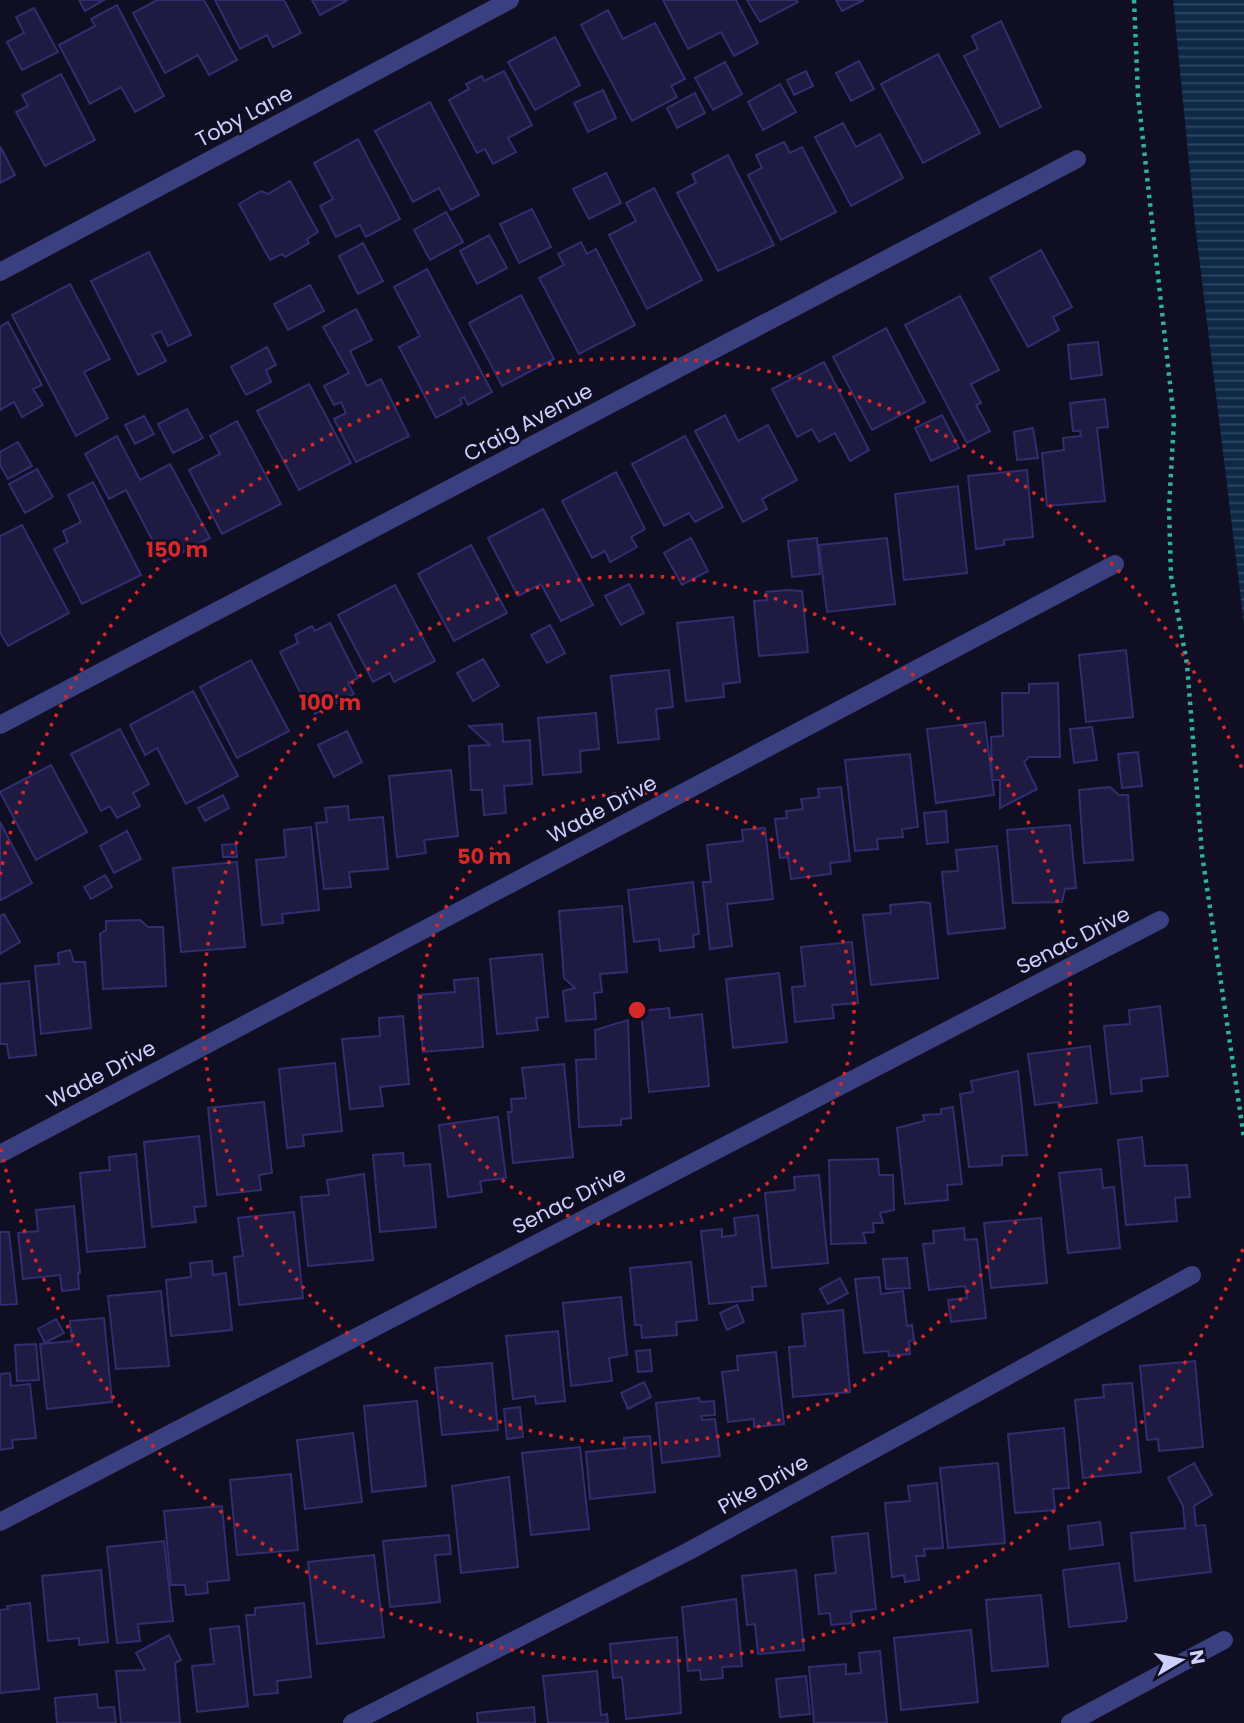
<svg xmlns="http://www.w3.org/2000/svg" width="1244" height="1723" font-family="Poppins,sans-serif">
	<style>
		.water { fill: url(#water-rules) }
		.building { fill: #1e1a42; stroke: #322d6e; stroke-width: 2 }
		.lines { fill: none; stroke-linecap: round; stroke-linejoin: round }
		.path { stroke: #30b19b; stroke-width: 4.5; stroke-dasharray: 3.5 5; stroke-linecap: butt }
		.street { stroke: #3a3f80; stroke-width: 18 }
		.ring { fill: none; stroke: #d62828; stroke-width: 3.5; stroke-dasharray: 3.5 7 }
		.labels { text-anchor: middle; dominant-baseline: central; stroke-width: 5; stroke-linejoin: round; paint-order: stroke }
		.street-label { font-size: 21px; fill: #cfcffe; stroke: #0f0e22 }
		.centre { fill: #d62828; stroke: #0f0e22; stroke-width: 3.5 }
		.ring-label { font-size: 21px; text-anchor: middle; font-weight: bold; fill: #d62828; stroke: #0f0e22; stroke-width: 5; stroke-linejoin: round; paint-order: stroke }
	</style>
	<defs>
		<pattern id="water-rules" width="6" height="5" patternUnits="userSpaceOnUse" patternTransform="scale(1.75)"><rect width="6" height="5" fill="#0d2946"/><path d="M0 2.5h6" fill="none" stroke="#2f4762"/></pattern>
	</defs>
	<rect width="100%" height="100%" fill="#0f0e22"/>
	<!-- water -->
	<path class="water" d="M1173 0H1244V624L1195 224Z"/>
	<!-- building -->
	<path class="building" d="M79 0H104L85 11Z
		M157 0H204L237 60 209 75 198 55 165 73 133 13Z
		M215 0H284L301 33 273 47 267 35 240 49Z
		M312 0H348L320 15Z
		M663 0H736L758 43 734 56 721 32 688 49Z
		M747 0H796L798 2 760 22Z
		M836 0H864L842 11Z
		M117 5 164 96 135 112 121 87 90 104 59 45 95 26 91 19Z
		M34 8 58 52 22 70 7 42 24 33 16 17Z
		M608 10 623 39 655 23 685 79 671 86 677 97 632 121 581 25Z
		M1001 21 1041 107 1000 127 964 56 978 49 972 36Z
		M555 37 580 85 535 110 508 62Z
		M938 54 980 133 923 163 881 84Z
		M859 61 874 89 851 101 836 73Z
		M725 62 742 94 713 110 695 78Z
		M504 71 532 125 508 138 516 152 493 164 485 149 477 153 449 100 469 89 466 84 482 76 484 81Z
		M806 71 813 86 794 95 787 80Z
		M61 74 95 140 45 166 16 112 28 106 22 95Z
		M780 84 796 112 763 130 748 102Z
		M603 90 616 118 588 132 574 103Z
		M695 93 705 113 677 128 667 108Z
		M430 102 479 195 451 210 439 188 413 202 375 131Z
		M843 123 856 147 880 134 903 178 851 206 815 137Z
		M358 139 400 219 366 237 360 225 336 237 320 206 333 199 314 163Z
		M784 142 790 153 802 147 836 212 781 240 748 175 762 168 756 155Z
		M0 146 15 175 0 183Z
		M728 155 774 245 718 271 677 193 696 183 692 174Z
		M606 173 621 203 589 219 573 189Z
		M290 181 318 232 307 239 309 243 285 257 282 254 270 260 239 204 261 191 268 194Z
		M654 188 702 280 647 309 609 235 636 221 626 203Z
		M532 209 551 247 519 263 500 224Z
		M446 212 463 242 430 260 414 230Z
		M489 235 507 268 477 284 460 251Z
		M581 242 587 254 596 249 635 325 579 354 539 278 564 265 558 254Z
		M363 243 383 281 358 294 339 256Z
		M1041 250 1072 307 1053 317 1059 330 1028 347 990 278Z
		M149 252 191 335 168 346 161 331 152 335 166 361 138 375 91 281Z
		M427 269 492 392 468 405 464 397 460 399 462 404 436 418 399 347 420 336 394 287Z
		M70 284 110 359 84 372 108 418 76 436 12 315Z
		M310 285 324 311 288 330 274 304Z
		M521 295 554 359 502 386 469 323Z
		M960 296 999 370 971 384 981 403 976 405 990 431 967 443 905 325Z
		M356 309 372 340 350 351 367 386 381 379 409 436 356 462 334 419 346 413 341 402 334 405 324 386 349 373 323 327Z
		M8 322 42 385 33 389 43 405 22 417 14 402 0 410V327Z
		M886 328 925 402 872 430 833 357Z
		M1098 342 1102 375 1071 379 1068 345Z
		M267 347 276 365 266 370 271 382 246 395 231 367Z
		M824 362 869 450 850 461 835 433 819 442 812 429 797 437 772 389Z
		M309 384 351 463 299 490 257 411Z
		M1105 399 1108 427 1097 428 1105 501 1047 506 1042 453 1064 450 1063 438 1081 436 1080 431H1073L1070 403Z
		M187 409 203 438 173 453 158 424Z
		M725 415 738 441 768 425 797 480 762 499 767 509 743 522 695 431Z
		M942 415 959 448 931 461 915 428Z
		M144 416 154 434 135 444 125 425Z
		M237 421 281 504 222 534 189 470 220 454 210 436Z
		M1033 428 1038 458 1017 460 1014 432Z
		M117 436 140 480 170 464 210 538 164 562 126 490 109 499 85 454Z
		M685 436 723 507 695 522 689 513 664 526 632 464Z
		M18 442 32 466 8 479 0 465V452Z
		M37 469 53 497 25 513 9 484Z
		M1027 470 1033 537 1004 540V545L976 549 968 476Z
		M616 472 645 529 631 537 637 547 610 562 605 551 592 558 562 501Z
		M93 482 141 575 82 604 54 549 68 542 63 531 81 522 68 495Z
		M958 486 967 573 904 580 895 494Z
		M543 509 593 605 561 621 541 584 518 596 488 538Z
		M22 525 69 613 8 646 0 632V536Z
		M691 538 708 571 682 585 664 553Z
		M817 538 820 574 792 577 788 541Z
		M887 538 895 604 827 612 819 545Z
		M471 545 507 613 454 641 418 574Z
		M629 584 644 613 621 625 605 596Z
		M395 585 435 661 394 682 390 673 373 682 338 615Z
		M787 590 802 591 808 652 759 656 754 601 767 600 766 592Z
		M733 617 740 682 723 684 724 697 686 701 677 623Z
		M330 623 358 678 348 683 354 694 315 714 309 702 306 704 280 652 298 643 295 635 312 626 315 631Z
		M550 625 565 653 547 663 531 635Z
		M1126 650 1133 717 1086 722 1079 655Z
		M483 659 499 686 473 701 457 673Z
		M251 660 289 731 237 758 200 687Z
		M669 670 673 707 656 709 659 739 618 743 611 676Z
		M1058 683 1060 757H1029L1024 762 1037 789 1000 808V780H992L991 737 1003 736 1002 693H1029V684Z
		M193 691 238 776 186 804 157 748 145 755 130 725Z
		M596 713 599 749 580 751 581 772 543 775 538 718Z
		M985 722 994 795 936 803 927 729Z
		M502 724 503 742 530 740 532 784 504 786 506 813 484 815 482 790H471L469 746 490 745 469 726Z
		M1092 727 1097 760 1074 763 1070 729Z
		M120 729 149 784 133 793 140 806 117 818 110 806 101 811 71 754Z
		M347 731 362 762 334 777 318 745Z
		M1138 752 1142 786 1122 788 1118 754Z
		M910 754 918 827 902 829 903 837 877 839 878 849 855 851 845 760Z
		M51 765 87 832 36 860 0 792Z
		M451 770 458 836 424 840 426 853 397 857 389 776Z
		M841 787 850 861 830 863 831 874 791 879 788 857 780 858 775 819 787 818 786 811 803 809 801 799 819 797 818 789Z
		M1110 787 1119 795H1128L1133 860 1084 863 1079 790Z
		M223 795 229 808 205 821 198 808Z
		M348 806 349 820 383 817 388 869 349 872 351 887 324 889 316 823 327 822 325 808Z
		M946 811 948 842 927 844 924 813Z
		M0 822 32 883 1 900 0 898Z
		M1070 825 1076 888 1065 889 1062 902 1013 903 1007 830Z
		M311 827 319 910 282 914 283 923 262 925 256 860 286 857 284 830Z
		M765 828 773 899 727 904 732 946 710 949 703 882H711L707 845 743 841 742 830Z
		M127 831 141 859 114 873 100 846Z
		M236 844 237 857H223L222 845Z
		M997 846 1005 928 948 934 942 872 958 871 956 850Z
		M237 862 245 947 181 952 173 868Z
		M105 875 112 887 91 899 84 887Z
		M693 882 699 934 693 935 694 947 660 951 659 939 634 942 628 890Z
		M922 902 930 903 938 978 871 985 863 915 891 913 890 905Z
		M622 906 627 972 600 974 602 992 594 993 596 1019 566 1021 563 991 575 988 564 978 559 911Z
		M4 914 20 942 0 954V916Z
		M140 920 148 927H163L166 986 103 989 100 934 106 930V921Z
		M852 942 858 1003 832 1005 834 1018 795 1022 792 987 805 986 801 947Z
		M70 950 74 962H85L91 1028 41 1034 35 966 59 964 58 953Z
		M542 954 548 1017 536 1018 538 1030 497 1034 490 959Z
		M779 973 787 1042 733 1048 726 979Z
		M478 978 483 1047 423 1052 418 995 455 992 454 980Z
		M29 981 36 1055 9 1058 7 1044H0V984Z
		M1160 1006 1168 1076 1141 1079 1142 1091 1111 1094 1104 1026 1130 1024 1129 1010Z
		M669 1008 670 1018 702 1014 709 1086 649 1092 641 1011Z
		M403 1016 409 1084 380 1087 383 1106 350 1109 342 1039 380 1036 379 1018Z
		M628 1020 631 1118 621 1119V1125L579 1127 576 1060 596 1059 595 1030Z
		M1090 1046 1097 1103 1059 1108 1058 1102 1035 1105 1028 1054Z
		M335 1063 342 1131 303 1135 304 1146 287 1148 279 1069Z
		M564 1064 573 1157 513 1163 508 1112H512L511 1099 526 1098 522 1068Z
		M1018 1071 1027 1155 1002 1156V1165L969 1167 960 1094 973 1092 971 1081Z
		M264 1102 272 1173 259 1175 261 1190 217 1195 208 1108Z
		M953 1107 962 1184 947 1185 948 1200 905 1204 897 1128 924 1121 923 1115 941 1114V1109Z
		M498 1117 506 1178 480 1181 482 1192 448 1197 439 1125Z
		M199 1136 206 1206 194 1207 196 1222 152 1227 144 1142Z
		M1142 1137 1145 1166 1187 1165 1190 1197 1175 1198 1177 1221 1126 1225 1118 1140Z
		M403 1153 404 1166 430 1164 436 1227 380 1232 373 1155Z
		M136 1154 145 1247 87 1252 80 1173 110 1170 109 1157Z
		M878 1159 879 1175H893L894 1210 880 1213 883 1223H873L874 1232 863 1233 866 1243 831 1244 829 1160Z
		M1101 1169 1103 1188 1114 1187 1120 1248 1068 1253 1059 1173Z
		M364 1174 373 1260 308 1266 301 1197 329 1195 327 1180Z
		M819 1175 828 1263 772 1268 765 1193 795 1190 794 1177Z
		M74 1206 80 1273H78L79 1289 62 1291 60 1275 23 1279 18 1233 38 1231 36 1210Z
		M294 1212 303 1298 239 1305 234 1257 243 1256 238 1218Z
		M758 1215 766 1286 752 1287 753 1300 709 1304 701 1231 722 1229V1237L736 1235 734 1218Z
		M1041 1218 1047 1283 991 1288 984 1223Z
		M964 1228 965 1240 977 1239 986 1318 951 1322 948 1300 967 1298 965 1286 929 1290 923 1244 934 1243 933 1231Z
		M0 1232H9L17 1304 0 1305Z
		M907 1258 910 1288 886 1289 883 1259Z
		M212 1261 213 1275 226 1273 232 1330 171 1336 166 1280 191 1277 190 1263Z
		M691 1262 697 1320 676 1322 677 1335 642 1338 641 1325H635L630 1268Z
		M879 1277 881 1294 903 1291 907 1326 912 1325 914 1340 909 1341 910 1354 889 1356 888 1351 864 1353 855 1279Z
		M840 1278 848 1293 828 1304 820 1289Z
		M161 1291 169 1366 116 1369 108 1296Z
		M621 1297 627 1355 609 1358 612 1381 571 1386 563 1303Z
		M737 1305 744 1322 727 1330 720 1313Z
		M843 1310 850 1392 793 1397 789 1347 805 1346 802 1314Z
		M104 1318 112 1402 47 1409 40 1344 72 1341 70 1321Z
		M56 1319 64 1333 45 1343 38 1329Z
		M558 1331 565 1401 536 1404 535 1396 513 1399 506 1336Z
		M36 1344 39 1380 17 1381 15 1345Z
		M650 1350 652 1371 638 1372 636 1351Z
		M776 1352 784 1424 754 1427V1419L728 1422 722 1372 738 1370 737 1356Z
		M1195 1361 1203 1447 1159 1451 1158 1439 1147 1440 1140 1366Z
		M492 1363 498 1430 442 1435 435 1368Z
		M10 1373 11 1386 30 1384 36 1438 12 1440 13 1448 0 1450V1374Z
		M644 1382 651 1397 628 1409 621 1393Z
		M1132 1383 1141 1472 1083 1478 1075 1400 1104 1397 1103 1385Z
		M699 1398 700 1402 714 1401 715 1415 701 1416 702 1420 715 1419 720 1456 662 1463 656 1403Z
		M417 1401 426 1486 372 1492 364 1406Z
		M520 1407 523 1437 507 1439 504 1409Z
		M1064 1428 1069 1488 1053 1489 1055 1510 1015 1513 1008 1434Z
		M353 1433 362 1502 305 1509 297 1440Z
		M650 1436 655 1492 590 1499 586 1452 625 1448 624 1438Z
		M580 1447 589 1529 531 1535 522 1453Z
		M998 1463 1005 1543 948 1548 940 1468Z
		M1194 1463 1212 1495 1194 1506 1196 1526 1205 1525 1211 1572 1135 1581 1131 1533 1185 1528 1183 1506 1168 1478Z
		M291 1474 298 1550 237 1555 230 1480Z
		M509 1477 518 1567 461 1573 452 1486Z
		M937 1483 943 1548 924 1549 925 1556H916L919 1580 905 1582 904 1575 892 1577 885 1503 910 1501 908 1486Z
		M222 1506 229 1580 207 1582 208 1593 186 1595 185 1585H171L164 1511Z
		M1100 1522 1103 1545 1070 1549 1068 1526Z
		M868 1533 876 1609 851 1612 852 1623 831 1625 830 1613 819 1614 815 1575 836 1573 832 1537Z
		M449 1535 451 1554 435 1555 440 1602 390 1607 383 1541Z
		M164 1541 173 1621 138 1624 140 1641 117 1643 107 1547Z
		M374 1555 384 1637 317 1644 308 1562Z
		M1119 1563 1127 1618 1125 1621 1069 1627 1063 1570Z
		M101 1570 108 1642 79 1645V1638L48 1641 42 1576Z
		M796 1570 804 1650 758 1654 755 1624 747 1625 742 1576Z
		M1041 1595 1048 1666 992 1671 986 1600Z
		M736 1599 742 1666 722 1667 723 1678 701 1680 700 1670 688 1671 682 1607Z
		M30 1603 39 1689 0 1693V1610L8 1609 7 1606Z
		M304 1603 311 1677 277 1681 278 1693 254 1695 246 1615H255V1608Z
		M239 1626 248 1706 197 1712 192 1666 214 1664 210 1629Z
		M971 1630 978 1702 901 1710 894 1638Z
		M169 1635 181 1660 175 1663 180 1723H121L116 1671 145 1670 136 1653Z
		M677 1637 681 1713 626 1719 622 1677 613 1678 610 1644Z
		M880 1651 887 1723H814L809 1667 846 1664V1674L861 1673 859 1653Z
		M597 1671 601 1715 607 1714 608 1723H548L543 1676Z
		M806 1676 810 1714 780 1717 776 1679Z
		M97 1694 98 1708 114 1707 116 1723H57L55 1698Z
		M534 1707 535 1723H478L477 1713Z"/>
	<g class="lines">
		<!-- path -->
		<path class="path" d="M1134 0 1138 95 1174 420 1169 508 1171 576 1187 664 1202 854 1244 1138"/>
		<!-- street -->
		<path class="street" d="M0 272 510 0
			M0 725 1077 159
			M0 1154 1115 564
			M0 1522 1160 920
			M352 1723 689 1551 1192 1275
			M1070 1723 1224 1640"/>
	</g>
	<!-- distance rings -->
	<g class="ring">
		<circle cx="637" cy="1010" r="217"/>
		<circle cx="637" cy="1010" r="434"/>
		<path d="M1243 1249A651 651 0 0 1 0 1145M0 875A651 651 0 0 1 1243 771"/>
	</g>
	<g class="labels">
		<!-- street labels -->
		<g class="street-label">
			<text transform="translate(244 116) rotate(-28)">Toby Lane</text>
			<text transform="translate(528 422) rotate(-28)">Craig Avenue</text>
			<text transform="translate(602 809) rotate(-28)">Wade Drive</text>
			<text transform="translate(1073 940) rotate(-27)">Senac Drive</text>
			<text transform="translate(101 1074) rotate(-28)">Wade Drive</text>
			<text transform="translate(569 1200) rotate(-27)">Senac Drive</text>
			<text transform="translate(763 1484) rotate(-29)">Pike Drive</text>
		</g>
	</g>
	<circle cx="637" cy="1010" r="10" class="centre"/>
	<g class="ring-label">
		<text x="177" y="557">150 m</text>
		<text x="330" y="710">100 m</text>
		<text x="484" y="864">50 m</text>
	</g>
	<!-- north arrow -->
	<g transform="translate(1181 1660) rotate(80)" stroke="#0f0e22" stroke-width="5" paint-order="stroke">
	<path d="M0-5L12 26L0 18L-12 26Z" fill="#cfcffe"/>
	<text y="-10" font-size="19" font-weight="bold" text-anchor="middle" fill="#cfcffe">N</text>
	</g>
</svg>
